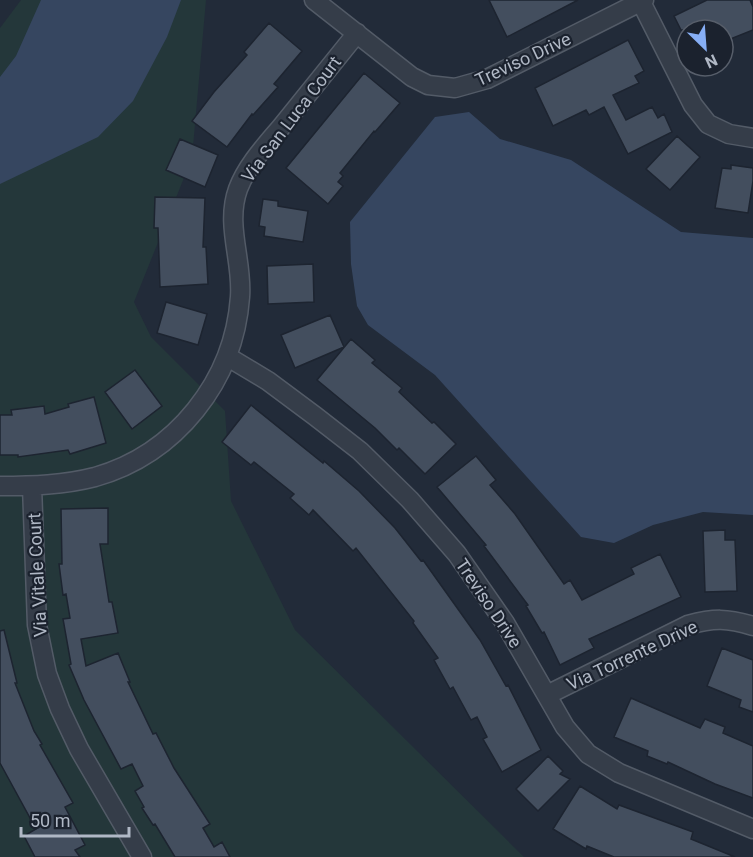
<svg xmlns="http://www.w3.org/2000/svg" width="753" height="857" font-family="Roboto,sans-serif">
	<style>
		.green { fill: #24373a }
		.water { fill: #364660 }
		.building { fill: #434e5e; stroke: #1d2430; stroke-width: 1.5 }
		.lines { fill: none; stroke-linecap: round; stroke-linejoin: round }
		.minor-casing { stroke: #535b67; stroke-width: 21 }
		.minor { stroke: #353d49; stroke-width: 18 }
		.labels { text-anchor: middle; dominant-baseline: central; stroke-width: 4.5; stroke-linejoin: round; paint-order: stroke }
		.street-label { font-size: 18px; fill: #b0b8c5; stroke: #1b222e }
	</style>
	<rect width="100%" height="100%" fill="#222b39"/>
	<!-- green -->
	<path class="green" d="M21 0H206L192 158 134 302 151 337 225 411 231 501 295 630 524 857H0V28Z"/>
	<!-- water -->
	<path class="water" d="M41 0H181L167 37 133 101 98 137 0 184V77L16 56Z
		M469 112 500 139 571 160 681 232 753 238V515L703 512 653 525 614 543 581 537 435 375 368 325 357 306 351 264 350 222 435 117Z"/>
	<!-- building -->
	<path class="building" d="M489 0H578L507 37Z
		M707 0H750L753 7V30L723 42V30H681L674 16Z
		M269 23 302 51 274 84 278 87 253 115 252 114 227 147 192 121 214 92 247 55 244 52Z
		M628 40 644 71 635 76 639 83 613 95 626 120 652 107 658 118 664 114 672 132 628 154 604 107 589 115 586 110 553 126 535 88Z
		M364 73 400 103 375 132 374 131 340 173 343 176 338 182 343 186 328 204 286 168Z
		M677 136 700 157 670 190 646 169Z
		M180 139 218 155 205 187 166 170Z
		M731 165 753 168V181L748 213 715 208 722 168 731 169Z
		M155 197 205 198 203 247H206L208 284 160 287 158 228H154Z
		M263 199 278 201V206L308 211 303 242 264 236 265 227 259 226Z
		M313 264 314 302 268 304 267 266Z
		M166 302 207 314 198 345 157 333Z
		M330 315 344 347 295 368 281 335Z
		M351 339 375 360 372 363 402 388 399 392 432 423 434 422 456 444 425 474 399 448 397 450 375 428 317 380Z
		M135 370 162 406 132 429 105 392Z
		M94 397 106 443 70 454 68 450 18 457V455H0V415H12L11 410 44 406 45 414 69 407 68 404Z
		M251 405 323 463 324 461 359 491 395 528 421 561 423 560 480 640 506 686 508 685 541 750 502 772 483 739 487 737 477 717 471 720 453 687 450 689 434 660 438 658 413 623 414 621 356 548 353 551 313 510 309 515 290 498 294 494 254 462 251 465 222 442Z
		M476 456 496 480 490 485 515 514 564 584 570 580 582 600 634 574 631 568 660 554 681 597 589 639 594 648 560 665 544 632 542 633 526 606 528 605 484 546 486 545 437 487Z
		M108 508V544H100L109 602H112L118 633 81 639 86 666 118 653 130 682H128L153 734 156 733 174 768 210 824 203 828 214 847 222 842 230 857H175L155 824 153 825 142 808 144 807 135 791 143 786 132 764 121 769 84 700 69 665 71 664 63 619 70 618 66 594 63 595 59 564H62L61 509Z
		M725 530V540H735L737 591 705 592 703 531Z
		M4 630 17 683H15L34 731 42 744 40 745 73 803 65 807 85 845 75 850 80 857H35L24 836 36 829 0 763V631Z
		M722 648 753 660V712L739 707 741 700 707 686Z
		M631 698 700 728 705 719 725 727 723 733 753 746V798L715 784 668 762 667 764 647 756 648 751 614 737Z
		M548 756 563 771 560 774 570 779 538 811 516 789Z
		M580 786 617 809 619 805 693 832 691 839 735 857H614L587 846 586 849 553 829Z"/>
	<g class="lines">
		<defs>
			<path id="minor" d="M314 0 412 77 428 85 455 88 487 79 644 0
				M641 2 693 105 708 124 729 134 753 138
				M228 357 268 381 315 416 360 451 410 500 457 554 505 623 565 727 588 754 619 773 753 829
				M0 486C32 486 64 485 95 477 176 454 234 381 240 297 243 261 225 225 238 189 247 165 266 145 282 126 307 95 332 64 357 33
				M32 486 37 625 47 674 60 709 79 749 142 857
				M547 695 688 625C714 618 727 618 753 626"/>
		</defs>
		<!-- minor casing -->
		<use href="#minor" class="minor-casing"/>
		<!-- minor -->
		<use href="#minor" class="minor"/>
	</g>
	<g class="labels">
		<!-- street labels -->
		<g class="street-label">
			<text transform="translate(523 59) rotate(-25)">Treviso Drive</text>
			<text transform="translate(291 119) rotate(-53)">Via San Luca Court</text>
			<text transform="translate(37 575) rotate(-93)">Via Vitale Court</text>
			<text transform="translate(489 603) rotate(56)">Treviso Drive</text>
			<text transform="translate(632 655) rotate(-25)">Via Torrente Drive</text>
		</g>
	</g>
	<!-- north arrow -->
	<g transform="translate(705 48) rotate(155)"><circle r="28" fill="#1b222e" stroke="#575e6a" stroke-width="1.5"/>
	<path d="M0-4.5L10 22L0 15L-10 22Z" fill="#86aef5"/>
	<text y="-9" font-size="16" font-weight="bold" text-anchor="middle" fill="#b0b8c5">N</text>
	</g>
	<!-- scale -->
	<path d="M21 827v9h108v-9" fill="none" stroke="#b0b8c5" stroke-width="3"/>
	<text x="30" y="827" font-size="18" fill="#b0b8c5" stroke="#1b222e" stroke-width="4.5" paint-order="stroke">50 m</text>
</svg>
